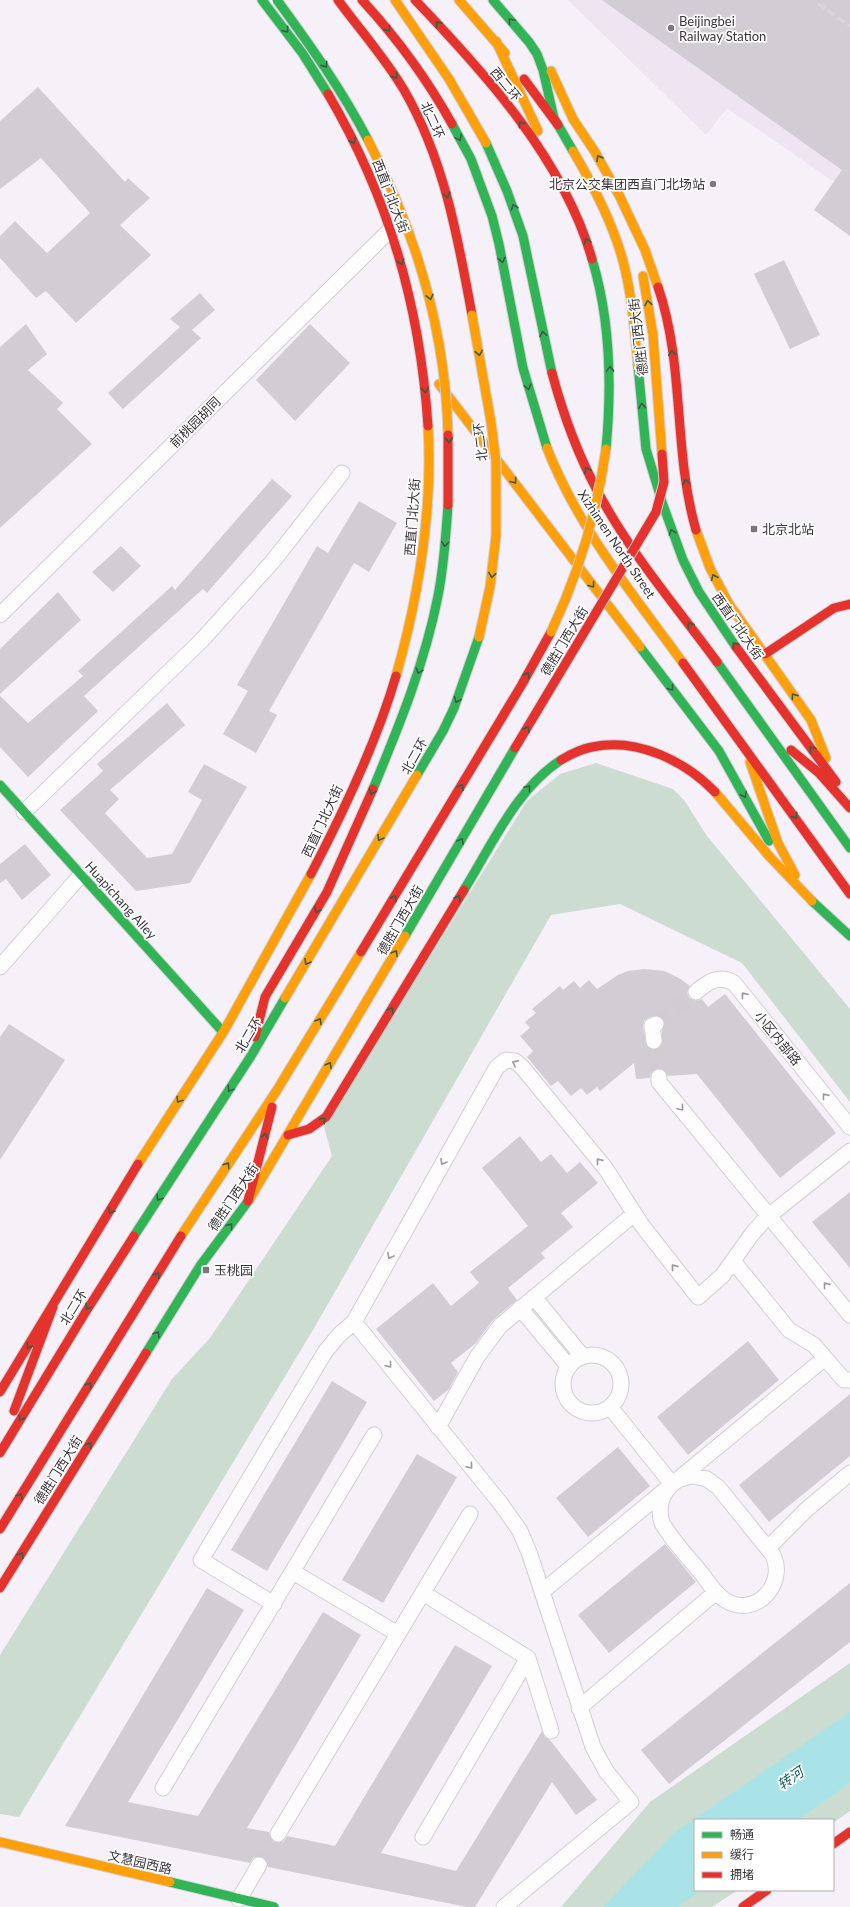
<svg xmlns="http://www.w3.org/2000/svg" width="850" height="1907" font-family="Lato,'Noto Sans SC',sans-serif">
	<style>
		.built { fill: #efe4f2 }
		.green { fill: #ccdcd1 }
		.water { fill: #a9e3e8 }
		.building { fill: #d2cdd4; fill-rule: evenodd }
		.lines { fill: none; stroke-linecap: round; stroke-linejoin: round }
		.street-tunnel { stroke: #d1cbd2; stroke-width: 15; stroke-dasharray: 15 8; stroke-linecap: butt }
		.street-casing { stroke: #d2ced3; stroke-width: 17 }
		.fast-casing { stroke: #d2ced3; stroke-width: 11 }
		.slow-casing { stroke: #d2ced3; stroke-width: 11 }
		.jam-casing { stroke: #d2ced3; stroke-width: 11 }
		.street { stroke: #fefdfe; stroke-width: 15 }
		.fast { stroke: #30b455; stroke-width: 9 }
		.slow { stroke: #ff9f0a; stroke-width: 9 }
		.jam { stroke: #e5322d; stroke-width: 9 }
		.rail { stroke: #d9d6d9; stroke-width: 3; stroke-dasharray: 8 4; stroke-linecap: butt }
		.fast-bridge-casing { stroke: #d2ced3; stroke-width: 11; stroke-linecap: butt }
		.slow-bridge-casing { stroke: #d2ced3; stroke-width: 11; stroke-linecap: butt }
		.jam-bridge-casing { stroke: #d2ced3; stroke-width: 11; stroke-linecap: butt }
		.fast-bridge { stroke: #30b455; stroke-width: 9 }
		.slow-bridge { stroke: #ff9f0a; stroke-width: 9 }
		.jam-bridge { stroke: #e5322d; stroke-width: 9 }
		.oneway { stroke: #385c44 }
		.oneway2 { stroke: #9c9a9d }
		.poi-dot { fill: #7c777e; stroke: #fff; stroke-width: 1.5 }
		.labels { text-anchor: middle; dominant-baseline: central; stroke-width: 3.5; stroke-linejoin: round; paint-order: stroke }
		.poi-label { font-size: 13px; fill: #3b363c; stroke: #fff; text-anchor: start }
		.street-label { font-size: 13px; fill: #3b363c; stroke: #fff }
		.water-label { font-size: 14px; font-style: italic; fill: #115b5e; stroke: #fff }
	</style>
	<rect width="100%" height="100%" fill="#f6f0f8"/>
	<!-- built -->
	<path class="built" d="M568 0H850V193L727 108 706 135Z"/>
	<!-- green -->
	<path class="green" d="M596 763 673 789 684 800 707 836 850 1009V1102L742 963 620 904 551 915 313 1330 19 1817 0 1814V1655L172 1379 210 1338 332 1156 324 1127 527 801 560 774Z
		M850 1663V1811L833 1823V1820H695V1890H738L712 1907H561L650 1802Z"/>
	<!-- water -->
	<path class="water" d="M850 1712V1783L798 1820H695V1890H700L678 1907H603L674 1833Z"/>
	<!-- building -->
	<path class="building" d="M602 0H850V236L814 210 842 170Z
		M38 87 125 182 128 178 150 198 120 225 151 255 76 323 46 291 36 298 0 258V236L15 221 47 253 90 213 41 158 0 189V121Z
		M784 260 820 335 790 349 754 274Z
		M200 293 215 310 192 330 201 338 123 409 108 393 180 327 170 319Z
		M26 324 47 354 28 370 63 403 57 409 92 444 0 528V347Z
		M310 324 350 363 295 421 256 380Z
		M272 479 292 496 207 593 203 589 84 696 98 711 28 777 0 747V696L28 723 83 676 78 671 172 586 175 590Z
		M359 501 397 523 369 572 354 563 269 711 277 715 256 753 223 734 248 691 237 685 317 546 328 553Z
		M121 546 141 566 113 592 92 572Z
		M58 592 81 620 0 694V649Z
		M167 703 185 725 110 790 119 799 105 813 147 858 172 854 202 800 188 792 204 764 247 787 190 883 136 891 60 810 103 771 97 764Z
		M25 844 51 875 22 900 6 879 0 883V864Z
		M644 969 664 971 679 978 690 986 687 993 689 998 697 1001 702 999 708 1007 725 994 836 1133 780 1178 697 1074 668 1076 664 1069 659 1068 651 1072 650 1078 636 1079 634 1063 600 1091 597 1087 587 1095 581 1088 571 1096 558 1081 551 1086 527 1057 533 1051 520 1036 530 1028 525 1022 536 1013 532 1009 560 986 563 990 574 981 580 988 589 980 597 989 618 975 628 971ZM656 1015 661 1017 665 1024 662 1031V1044L659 1048 655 1050 647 1046 643 1027 644 1021 648 1018Z
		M9 1024 65 1060 0 1160V1037Z
		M520 1136 541 1162 551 1154 567 1173 580 1162 598 1183 561 1213 573 1227 541 1253 545 1258 508 1288 517 1300 493 1320 476 1343 451 1363 458 1372 449 1389 434 1401 376 1329 433 1283 451 1306 479 1283 470 1272 528 1226 482 1168Z
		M850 1192V1268L812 1222Z
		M748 1341 779 1380 688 1455 657 1417Z
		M332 1381 367 1402 267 1571 231 1550Z
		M850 1394V1456L769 1522 739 1485Z
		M618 1447 650 1486 588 1537 556 1498Z
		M417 1454 457 1477 383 1603 342 1580Z
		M665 1544 696 1582 609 1653 578 1615Z
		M850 1583V1642L669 1784 641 1750Z
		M207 1588 244 1610 128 1802 198 1816 323 1612 361 1635 247 1828 269 1832 270 1839 277 1843 283 1842 287 1836 335 1846 455 1645 492 1666 381 1853 456 1871 542 1731 545 1737 550 1740 597 1800 576 1815 552 1782 475 1907H467L268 1867 267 1860 259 1856 254 1857 250 1863 65 1826Z"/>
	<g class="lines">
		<!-- street-tunnel -->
		<path class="street-tunnel" d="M656 1024 696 992
			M654 1041 659 1077
			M259 1865 278 1834"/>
		<defs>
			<path id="street" d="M0 615 391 229
				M24 812 202 640 273 561 342 473
				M0 967 81 875
				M696 992C708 982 719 974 734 983L850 1127
				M654 1041 652 1026 656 1024
				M659 1077V1082L850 1315
				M733 1261 789 1330 814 1345 825 1358
				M534 1297 583 1357
				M520 1308 569 1367
				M563 1384a29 29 0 1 1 58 0a29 29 0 1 1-58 0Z
				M610 1407 672 1484
				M438 1427 477 1357 500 1326 634 1214
				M694 1476 707 1479 718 1487 773 1555C787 1585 754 1619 725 1600 715 1594 709 1583 702 1574 689 1558 673 1542 662 1523 655 1500 669 1477 694 1476Z
				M768 1548 806 1510 850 1473
				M293 1572 398 1634
				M543 1591 825 1358 844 1380H850
				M423 1593 528 1658 551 1731
				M274 1604 201 1560 325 1352 339 1335 354 1322
				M579 1708 716 1592
				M163 1788 374 1435
				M278 1834 470 1514
				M423 1837 528 1658
				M239 1899 259 1865
				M504 1907 631 1802 606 1771 593 1747 530 1555 520 1531 501 1504 354 1322 480 1097 497 1067 506 1060 515 1061 522 1067 606 1169 641 1224 698 1297 722 1276 752 1234 765 1219 850 1151"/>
			<path id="fast" d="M262 0 303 54 328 94
				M493 0 529 42 537 54 543 70 554 118 573 151
				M452 124 471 159 492 216 499 244 523 368 547 448
				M486 143 507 191 523 236 552 373
				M592 259C611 321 612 385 606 449
				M638 366 646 449 663 505 683 560 699 592 736 647
				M640 647 719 751 769 841
				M717 662 850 848
				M417 775 443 731 454 708 479 637
				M0 785 223 1032
				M373 789C399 726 425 663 438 596 444 566 446 535 448 505
				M464 890C492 845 516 789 561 760
				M812 901 850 936
				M405 936 515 748
				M134 1236 251 1056 285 998
				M146 1353 200 1266 249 1200
				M170 1882 274 1907"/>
			<path id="slow" d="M395 0 449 79 486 143
				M459 0 505 53
				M496 41 538 131
				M551 71 573 119 595 152 619 195 645 250 658 287
				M573 151C590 180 605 208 616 239 631 279 634 324 638 366
				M643 276 653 335 662 454
				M439 384 640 647
				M547 448C578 528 633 594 683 663
				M696 530 710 568 729 604 811 720 826 758
				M479 637 490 587 496 536
				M396 676C419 595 433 510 428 426
				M750 762 778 843 795 875
				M715 792 769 856 812 901
				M285 998 417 775
				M138 1164 224 1031 311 874
				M249 1200 405 936
				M181 1236 277 1090 361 952
				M0 1842 170 1882"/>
			<path id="jam" d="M338 0C360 30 385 58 404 90 444 159 458 238 472 315
				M362 0C397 38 427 79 452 124
				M415 0C485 73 564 160 592 259
				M524 79 558 125
				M328 94C389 198 420 306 428 426
				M658 287C685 365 673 451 696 530
				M552 373C563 414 578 455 598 492 630 553 676 606 717 662
				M736 647 836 782
				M765 654 834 608 850 604
				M683 663 850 894
				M515 748 576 646
				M791 750 819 773 850 808
				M561 760C571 754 581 749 592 747 637 737 685 761 715 792
				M311 874C344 811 376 744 396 676
				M361 952 521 686 551 632
				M255 1037 265 997 327 892 373 789
				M288 1135 309 1129 326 1117 464 890
				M248 1201 272 1107
				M0 1392 138 1164
				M14 1411 53 1307
				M0 1453 85 1313 134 1236
				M0 1529 181 1236
				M0 1588 146 1353
				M833 1844 850 1832
				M743 1907 767 1890"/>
		</defs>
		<!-- street casing -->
		<use href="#street" class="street-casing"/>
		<!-- fast casing -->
		<use href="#fast" class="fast-casing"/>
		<!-- slow casing -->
		<use href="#slow" class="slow-casing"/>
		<!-- jam casing -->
		<use href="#jam" class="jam-casing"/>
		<!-- street -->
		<use href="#street" class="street"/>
		<!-- fast -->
		<use href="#fast" class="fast"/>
		<!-- slow -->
		<use href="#slow" class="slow"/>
		<!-- jam -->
		<use href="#jam" class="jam"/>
		<!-- rail -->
		<path class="rail" d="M818 4 850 26"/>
		<defs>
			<path id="fast-bridge" d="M277 0C310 45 342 90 368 140"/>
			<path id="slow-bridge" d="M368 140C415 231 446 332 448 435
				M472 315 491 422 496 461V536
				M551 632C579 573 597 513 606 449"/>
			<path id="jam-bridge" d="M448 435V505
				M576 646 656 512 664 482 662 454"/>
		</defs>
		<!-- fast-bridge casing -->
		<use href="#fast-bridge" class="fast-bridge-casing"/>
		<!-- slow-bridge casing -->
		<use href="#slow-bridge" class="slow-bridge-casing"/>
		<!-- jam-bridge casing -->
		<use href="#jam-bridge" class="jam-bridge-casing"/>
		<!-- fast-bridge -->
		<use href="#fast-bridge" class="fast-bridge"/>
		<!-- slow-bridge -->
		<use href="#slow-bridge" class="slow-bridge"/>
		<!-- jam-bridge -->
		<use href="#jam-bridge" class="jam-bridge"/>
	</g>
	<!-- one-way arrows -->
	<defs><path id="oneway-chevron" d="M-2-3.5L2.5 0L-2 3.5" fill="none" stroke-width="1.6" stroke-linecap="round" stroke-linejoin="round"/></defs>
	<g class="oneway">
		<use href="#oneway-chevron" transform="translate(511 21) rotate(-130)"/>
		<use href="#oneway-chevron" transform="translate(438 24) rotate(-132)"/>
		<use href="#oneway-chevron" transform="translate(388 29) rotate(51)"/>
		<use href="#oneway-chevron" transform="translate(286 30) rotate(54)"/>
		<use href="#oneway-chevron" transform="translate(325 65) rotate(55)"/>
		<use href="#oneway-chevron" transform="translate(395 76) rotate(55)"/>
		<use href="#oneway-chevron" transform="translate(521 124) rotate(-128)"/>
		<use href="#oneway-chevron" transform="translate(459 138) rotate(62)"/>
		<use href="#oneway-chevron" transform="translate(353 141) rotate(64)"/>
		<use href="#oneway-chevron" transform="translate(599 158) rotate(-120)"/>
		<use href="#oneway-chevron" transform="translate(447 195) rotate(74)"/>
		<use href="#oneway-chevron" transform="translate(514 207) rotate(-109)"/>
		<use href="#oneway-chevron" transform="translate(587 241) rotate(-107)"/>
		<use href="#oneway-chevron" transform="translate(502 260) rotate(79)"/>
		<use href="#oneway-chevron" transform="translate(401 262) rotate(73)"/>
		<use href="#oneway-chevron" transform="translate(430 297) rotate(77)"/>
		<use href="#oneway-chevron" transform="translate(648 303) rotate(-99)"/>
		<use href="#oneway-chevron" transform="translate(543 334) rotate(-101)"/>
		<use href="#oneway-chevron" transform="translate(479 353) rotate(80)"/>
		<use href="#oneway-chevron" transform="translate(672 353) rotate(-96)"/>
		<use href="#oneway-chevron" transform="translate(610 369) rotate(-92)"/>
		<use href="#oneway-chevron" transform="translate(528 387) rotate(76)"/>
		<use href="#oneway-chevron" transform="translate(425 390) rotate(85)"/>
		<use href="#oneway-chevron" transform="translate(642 406) rotate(-95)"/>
		<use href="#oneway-chevron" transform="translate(449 440) rotate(88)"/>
		<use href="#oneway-chevron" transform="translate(587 470) rotate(-115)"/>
		<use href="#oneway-chevron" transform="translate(514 481) rotate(53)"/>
		<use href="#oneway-chevron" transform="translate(686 482) rotate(-98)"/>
		<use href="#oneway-chevron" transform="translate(672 532) rotate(-109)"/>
		<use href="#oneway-chevron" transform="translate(445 544) rotate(95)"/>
		<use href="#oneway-chevron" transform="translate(492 575) rotate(99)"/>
		<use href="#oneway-chevron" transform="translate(714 577) rotate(-113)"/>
		<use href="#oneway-chevron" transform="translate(592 585) rotate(53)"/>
		<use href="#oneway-chevron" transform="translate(690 625) rotate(-126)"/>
		<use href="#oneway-chevron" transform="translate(735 645) rotate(-128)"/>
		<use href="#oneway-chevron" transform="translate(419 671) rotate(107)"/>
		<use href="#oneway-chevron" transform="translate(527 675) rotate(-60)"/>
		<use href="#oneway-chevron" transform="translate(671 688) rotate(53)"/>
		<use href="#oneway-chevron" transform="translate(794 696) rotate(-125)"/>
		<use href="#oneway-chevron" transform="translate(457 700) rotate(113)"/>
		<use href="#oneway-chevron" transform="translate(527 729) rotate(-60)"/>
		<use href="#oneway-chevron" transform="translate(812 749) rotate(-126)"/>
		<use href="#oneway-chevron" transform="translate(461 787) rotate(-59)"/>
		<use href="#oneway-chevron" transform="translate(528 788) rotate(-50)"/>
		<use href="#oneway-chevron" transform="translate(372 792) rotate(113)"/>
		<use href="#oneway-chevron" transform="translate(744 795) rotate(63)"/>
		<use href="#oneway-chevron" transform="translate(795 816) rotate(55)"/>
		<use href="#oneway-chevron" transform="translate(380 838) rotate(121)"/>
		<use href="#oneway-chevron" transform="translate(461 841) rotate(-60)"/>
		<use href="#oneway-chevron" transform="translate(394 898) rotate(-59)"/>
		<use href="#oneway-chevron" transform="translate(458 898) rotate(-59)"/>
		<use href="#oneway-chevron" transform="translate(317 910) rotate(120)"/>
		<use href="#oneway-chevron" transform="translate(395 953) rotate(-60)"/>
		<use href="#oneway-chevron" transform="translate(307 962) rotate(121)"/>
		<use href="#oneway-chevron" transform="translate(391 1010) rotate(-59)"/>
		<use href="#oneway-chevron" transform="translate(319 1021) rotate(-59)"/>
		<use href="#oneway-chevron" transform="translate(329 1065) rotate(-60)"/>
		<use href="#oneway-chevron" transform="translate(230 1089) rotate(123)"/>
		<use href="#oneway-chevron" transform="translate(179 1100) rotate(123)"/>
		<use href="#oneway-chevron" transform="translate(323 1120) rotate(-45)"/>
		<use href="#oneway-chevron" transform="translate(265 1136) rotate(-76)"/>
		<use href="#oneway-chevron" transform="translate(227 1165) rotate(-57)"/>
		<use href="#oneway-chevron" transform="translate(159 1198) rotate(123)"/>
		<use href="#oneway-chevron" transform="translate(111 1211) rotate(121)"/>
		<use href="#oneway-chevron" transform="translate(230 1226) rotate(-53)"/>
		<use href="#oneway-chevron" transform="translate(157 1275) rotate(-58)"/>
		<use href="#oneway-chevron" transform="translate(88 1307) rotate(123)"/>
		<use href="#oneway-chevron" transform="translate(157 1334) rotate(-58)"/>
		<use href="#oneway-chevron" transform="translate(29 1346) rotate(122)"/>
		<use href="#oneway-chevron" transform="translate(89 1385) rotate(-58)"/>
		<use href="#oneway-chevron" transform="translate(21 1418) rotate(121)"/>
		<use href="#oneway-chevron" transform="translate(89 1445) rotate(-58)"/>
		<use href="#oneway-chevron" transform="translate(20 1496) rotate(-58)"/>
		<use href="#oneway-chevron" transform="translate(21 1555) rotate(-58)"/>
	</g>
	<g class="oneway2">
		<use href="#oneway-chevron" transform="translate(744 995) rotate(-129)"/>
		<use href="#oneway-chevron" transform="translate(515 1063) rotate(-153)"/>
		<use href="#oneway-chevron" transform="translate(825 1096) rotate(-129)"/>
		<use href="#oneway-chevron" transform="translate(681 1108) rotate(50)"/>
		<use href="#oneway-chevron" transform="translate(599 1161) rotate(-129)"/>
		<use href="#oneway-chevron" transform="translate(443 1162) rotate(120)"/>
		<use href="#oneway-chevron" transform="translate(390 1256) rotate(119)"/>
		<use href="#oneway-chevron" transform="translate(674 1267) rotate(-129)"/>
		<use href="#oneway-chevron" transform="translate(826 1285) rotate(-129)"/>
		<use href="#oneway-chevron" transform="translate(389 1365) rotate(51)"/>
		<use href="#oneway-chevron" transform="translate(470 1466) rotate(50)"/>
	</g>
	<!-- markers -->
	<g class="poi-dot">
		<circle cx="671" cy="28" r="4"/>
		<circle cx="713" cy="184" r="4"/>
		<rect x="750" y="525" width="8" height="8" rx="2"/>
		<rect x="202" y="1266" width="8" height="8" rx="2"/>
	</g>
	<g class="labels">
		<!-- poi labels -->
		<g class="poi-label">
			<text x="679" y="21">Beijingbei<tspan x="679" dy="15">Railway Station</tspan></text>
			<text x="705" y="184" text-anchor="end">北京公交集团西直门北场站</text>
			<text x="762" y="529">北京北站</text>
			<text x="214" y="1270">玉桃园</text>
		</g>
		<!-- street labels -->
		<g class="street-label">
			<text transform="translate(506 84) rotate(51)">西二环</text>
			<text transform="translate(433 120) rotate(66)">北二环</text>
			<text transform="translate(391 196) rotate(69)">西直门北大街</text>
			<text transform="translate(638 337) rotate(-97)">德胜门西大街</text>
			<text transform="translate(195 422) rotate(-45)">前桃园胡同</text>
			<text transform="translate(480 442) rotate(-97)">北二环</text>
			<text transform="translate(412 517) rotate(-86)">西直门北大街</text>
			<text transform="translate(617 544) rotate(56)">Xizhimen North Street</text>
			<text transform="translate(738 626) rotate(55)">西直门北大街</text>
			<text transform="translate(564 641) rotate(-59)">德胜门西大街</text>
			<text transform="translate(414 756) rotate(-60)">北二环</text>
			<text transform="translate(322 821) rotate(-65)">西直门北大街</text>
			<text transform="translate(121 900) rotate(48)">Huapichang Alley</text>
			<text transform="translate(400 920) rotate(-60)">德胜门西大街</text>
			<text transform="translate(248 1035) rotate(-59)">北二环</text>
			<text transform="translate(778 1038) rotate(51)">小区内部路</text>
			<text transform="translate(233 1197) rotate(-56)">德胜门西大街</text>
			<text transform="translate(73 1307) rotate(-58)">北二环</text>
			<text transform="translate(58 1470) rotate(-58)">德胜门西大街</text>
			<text transform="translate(140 1862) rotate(13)">文慧园西路</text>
		</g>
		<!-- water labels -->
		<g class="water-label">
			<text transform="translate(790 1778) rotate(-35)">转河</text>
		</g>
	</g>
	<!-- legend -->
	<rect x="694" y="1819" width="140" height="72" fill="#ffffff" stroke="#b1afb1"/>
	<rect x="702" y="1832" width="20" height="6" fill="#30b455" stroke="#b1afb1"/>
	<text x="730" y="1839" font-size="12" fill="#3b363c">畅通</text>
	<rect x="702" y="1852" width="20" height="6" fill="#ff9f0a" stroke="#b1afb1"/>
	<text x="730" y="1859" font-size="12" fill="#3b363c">缓行</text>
	<rect x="702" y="1872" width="20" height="6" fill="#e5322d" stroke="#b1afb1"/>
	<text x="730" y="1879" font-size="12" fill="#3b363c">拥堵</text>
</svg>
